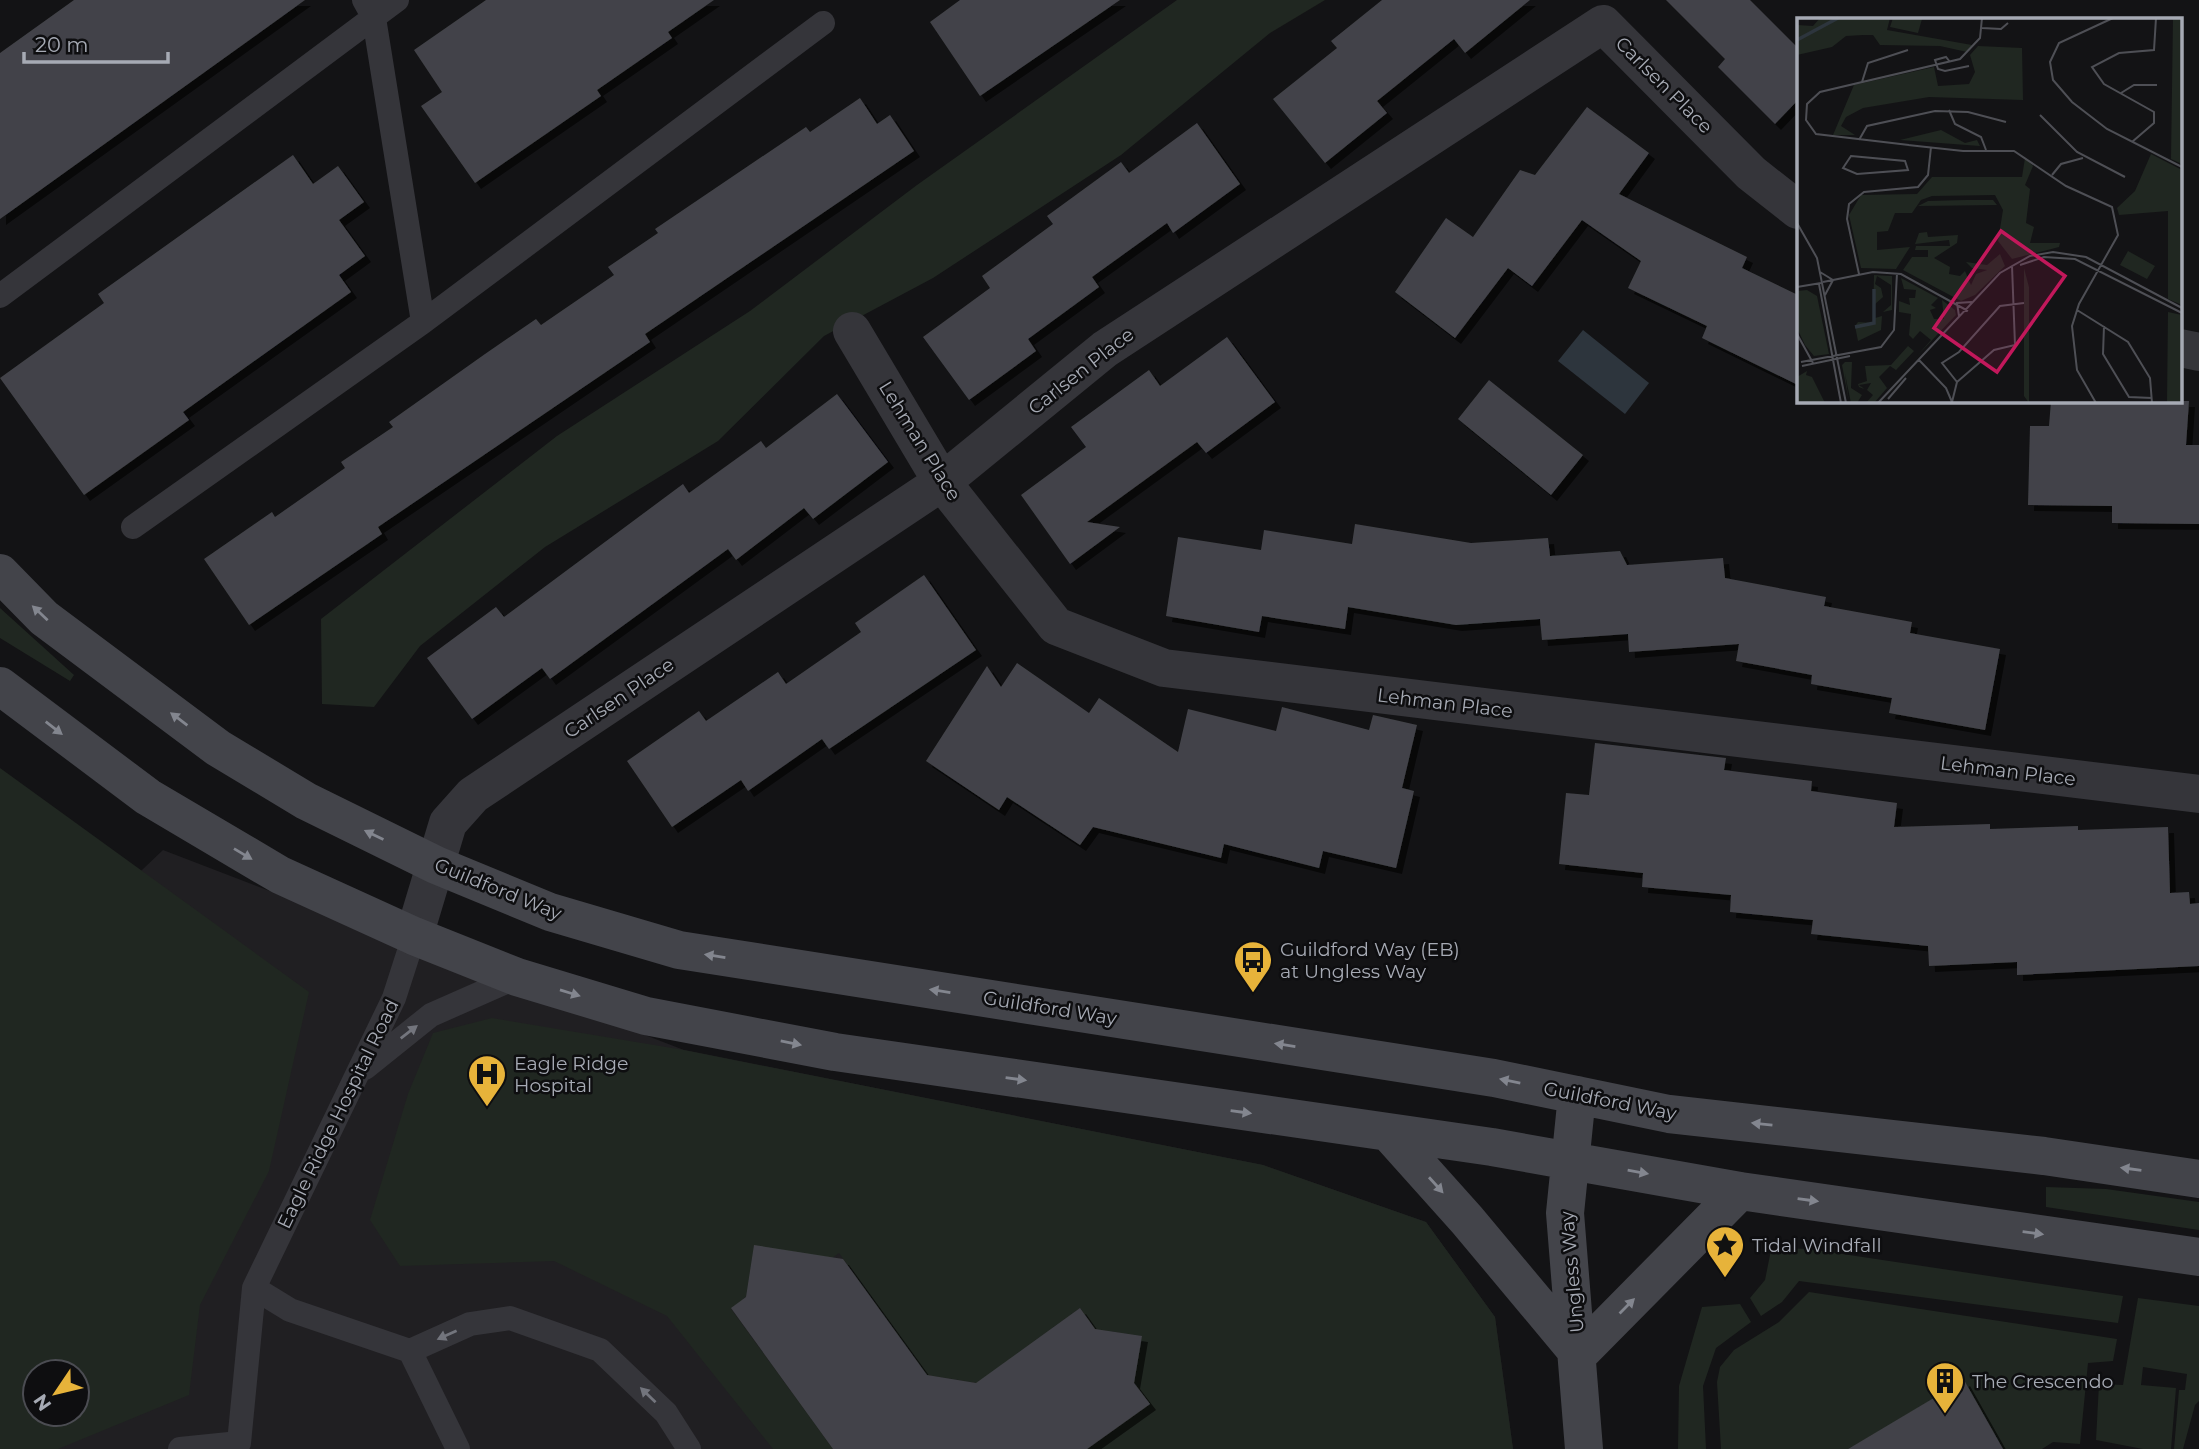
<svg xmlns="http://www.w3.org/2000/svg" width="2199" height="1449" font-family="Montserrat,sans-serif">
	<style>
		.built { fill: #201f22; fill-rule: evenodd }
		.green { fill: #202721; fill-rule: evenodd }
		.water { fill: #2d353d }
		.building { fill: #424348; filter: url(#shadow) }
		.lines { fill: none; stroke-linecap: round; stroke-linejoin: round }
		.lane { stroke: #35353a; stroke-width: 24 }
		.street { stroke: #35353a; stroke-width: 38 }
		.secondary { stroke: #43444a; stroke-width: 38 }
		.oneway { fill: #83868f }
		.oneway2 { fill: #73757d }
		.labels { text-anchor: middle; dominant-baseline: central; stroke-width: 5; stroke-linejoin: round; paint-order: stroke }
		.street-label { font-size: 19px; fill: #a6aab4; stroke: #0e0e10 }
		.poi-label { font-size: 19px; fill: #a6aab4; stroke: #0e0e10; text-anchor: start }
		.inset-river { fill: none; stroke: #2d353d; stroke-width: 3.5 }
		.inset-road { fill: none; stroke: #4e4f55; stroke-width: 2 }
		.view { fill: #c2185b; fill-opacity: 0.15; stroke: #c2185b; stroke-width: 3.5 }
		.inset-edge { fill: none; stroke: #a6aab4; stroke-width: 3.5 }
	</style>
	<defs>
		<filter id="shadow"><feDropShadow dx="6" dy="6" stdDeviation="0" flood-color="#0009"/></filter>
	</defs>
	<rect width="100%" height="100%" fill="#131315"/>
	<!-- built -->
	<path class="built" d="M163 850 684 1050 1263 1165 1426 1222 1495 1317 1513 1449H0V1005ZM35 1372H77V1414H35Z"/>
	<!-- green -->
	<path class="green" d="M1177 0H1325L1270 33 1121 155 933 278 824 336 718 441 545 547 420 646 374 707 322 704 321 619 557 436 750 311 917 185Z
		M0 608 74 675 70 681 0 638Z
		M0 768 309 992 269 1171 200 1305 189 1395 58 1449H0ZM35 1372H77V1414H35Z
		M492 1018 684 1050 1263 1165 1426 1222 1495 1317 1513 1449H1087L1149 1404 1134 1383 1141 1336 1095 1329 1080 1308 977 1383 927 1375 839 1253 815 1270 754 1246 746 1297 731 1309 833 1449H773L667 1316 554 1261 400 1266 370 1220 408 1094 433 1033Z
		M2046 1187 2106 1189 2199 1202V1230L2046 1207Z
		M1781 1248 1809 1249 2123 1296 2118 1323 1799 1281 1782 1302 1761 1316 1750 1298 1765 1280 1771 1250Z
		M1809 1292 2117 1339 2113 1361 2088 1363 2080 1444 2053 1442 2042 1449H2003L1964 1381 1848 1449H1721L1717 1382 1720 1367 1734 1350 1779 1322Z
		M2138 1298 2199 1306V1401L2195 1405 2183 1449H2174L2179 1390H2185L2187 1374 2143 1367 2141 1385 2176 1388 2171 1449H2143L2096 1440 2099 1384 2123 1385Z
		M1740 1304 1751 1322 1716 1348 1703 1386 1706 1449H1678L1679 1386 1702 1307Z"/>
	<!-- water -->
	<path class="water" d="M1583 330 1649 383 1625 414 1558 361Z"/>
	<!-- building -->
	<path class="building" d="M74 0H305L0 219V53Z
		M486 0H714L668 32 672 38 597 90 601 96 475 183 421 106 442 92 414 50Z
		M960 0H1120L980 96 930 22Z
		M1382 0H1530L1465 53 1454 39 1377 101 1387 113 1325 163 1273 99 1337 48 1331 41Z
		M1666 0H1750L1798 48V100L1775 124 1718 67 1725 59Z
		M860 98 877 124 890 115 914 151 645 334 650 342 378 527 382 534 249 625 204 559 272 512 275 517 345 468 341 462 393 427 389 422 485 354 536 319 541 325 614 275 608 267 658 233 655 229 806 127 810 132Z
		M1587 107 1649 153 1619 194 1747 257 1742 268 1798 295V385L1702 338 1707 326 1628 288 1641 261 1582 220 1532 286 1508 268 1455 338 1395 292 1446 218 1473 237 1520 170 1535 175Z
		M1197 123 1240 184 1173 233 1167 223 1092 277 1099 287 1028 339 1036 351 969 400 923 337 990 288 982 276 1053 224 1047 216 1121 162 1129 173Z
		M293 155 313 184 338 166 364 202 339 220 365 256 339 275 351 292 183 412 189 420 84 495 0 378 104 303 98 294Z
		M1227 337 1275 402 1206 453 1197 442 1087 522 1120 527 1070 564 1021 495 1086 447 1071 427 1149 370 1160 386Z
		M1489 380 1583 455 1551 495 1458 419Z
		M837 394 888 462 813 519 804 508 736 560 728 549 550 679 542 668 472 719 427 658 496 607 504 617 683 484 689 493 761 441 766 448Z
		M2051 401H2189L2186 445H2199V524L2112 523V506L2028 505 2030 426H2049Z
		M1355 524 1471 543 1548 538 1550 556 1620 551 1627 565 1723 558 1725 578 1826 597 1824 606 1912 622 1910 633 2000 649 1985 730 1889 713 1892 698 1811 684 1812 675 1736 661 1739 644 1629 652 1628 634 1542 640 1540 619 1456 625 1348 607 1345 629 1262 616 1259 632 1166 616 1178 537 1261 550 1264 530 1352 544Z
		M924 575 976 650 829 749 822 739 748 791 741 780 672 827 627 761 699 711 706 721 778 672 786 684 861 632 855 623Z
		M1017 663 1089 713 1099 698 1178 752 1188 709 1276 731 1282 707 1369 730 1373 715 1417 725 1402 788 1414 791 1396 868 1323 851 1319 868 1224 844 1221 858 1093 827 1080 845 1007 797 999 810 926 761 987 666 1001 687Z
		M1595 743 1726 758 1724 770 1812 781 1811 791 1897 803 1894 827 1990 824V829L2078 826V830L2168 827 2170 893 2189 892 2190 904 2199 903V966L2017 975V962L1929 966 1928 946 1811 934 1813 920 1730 912 1731 895 1642 887 1643 873 1559 864 1566 793 1589 795Z
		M754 1245 843 1259 927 1375 976 1383 1080 1308 1095 1329 1142 1336 1134 1383 1150 1404 1087 1449H833L731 1308 746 1297Z
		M1964 1380 2003 1449H1848Z"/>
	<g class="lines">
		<!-- lane -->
		<path class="lane" d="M364 0 374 18 423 322
			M0 296 397 0
			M133 527 423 322 823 23
			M365 1068 431 1015 517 977
			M254 1288 290 1310 410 1351 470 1324 510 1318 600 1350 666 1413 689 1449
			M410 1351 458 1449
			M180 1449 239 1443 254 1288 394 998 414 936"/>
		<!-- street -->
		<path class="street" d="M852 331 942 482 1056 626 1164 668 2199 794
			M2180 348 2199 352
			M414 936 448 823 473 795 942 482 1105 349 1603 24 1751 173 1798 210"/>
		<!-- secondary -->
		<path class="secondary" d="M0 573 44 618 218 748 306 801 436 865 550 912 679 950 1494 1078 1669 1114 2044 1156 2199 1179
			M0 686 148 797 280 875 414 936 517 977 646 1016 835 1052 1492 1147 1740 1191 2199 1257
			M1577 1095 1565 1213 1584 1449
			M1390 1134 1467 1220 1579 1354
			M1579 1354 1740 1191"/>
	</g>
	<!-- one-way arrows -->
	<defs><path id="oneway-solid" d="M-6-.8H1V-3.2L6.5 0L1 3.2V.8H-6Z" transform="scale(1.75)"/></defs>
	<g class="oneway">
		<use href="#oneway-solid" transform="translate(40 613) rotate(-137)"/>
		<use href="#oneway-solid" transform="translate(179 719) rotate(-143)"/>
		<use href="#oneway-solid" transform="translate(54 728) rotate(38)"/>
		<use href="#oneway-solid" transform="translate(374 835) rotate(-154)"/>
		<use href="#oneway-solid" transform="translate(243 854) rotate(31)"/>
		<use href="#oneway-solid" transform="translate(715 956) rotate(-171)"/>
		<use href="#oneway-solid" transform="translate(940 991) rotate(-171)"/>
		<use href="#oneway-solid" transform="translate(570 993) rotate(17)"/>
		<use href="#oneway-solid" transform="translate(791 1043) rotate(11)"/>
		<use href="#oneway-solid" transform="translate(1285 1045) rotate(-171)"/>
		<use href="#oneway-solid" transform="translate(1016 1079) rotate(8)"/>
		<use href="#oneway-solid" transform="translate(1510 1081) rotate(-169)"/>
		<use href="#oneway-solid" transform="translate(1241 1112) rotate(8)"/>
		<use href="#oneway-solid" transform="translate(1762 1124) rotate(-174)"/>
		<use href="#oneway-solid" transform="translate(2131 1169) rotate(-172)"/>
		<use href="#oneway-solid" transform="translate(1638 1172) rotate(10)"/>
		<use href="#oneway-solid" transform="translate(1436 1185) rotate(48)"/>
		<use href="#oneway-solid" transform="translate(1808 1200) rotate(8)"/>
		<use href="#oneway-solid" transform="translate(2033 1233) rotate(8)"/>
		<use href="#oneway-solid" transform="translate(1627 1306) rotate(-45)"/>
	</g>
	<g class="oneway2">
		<use href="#oneway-solid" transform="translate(409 1032) rotate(-38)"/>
		<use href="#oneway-solid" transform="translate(447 1335) rotate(156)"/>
		<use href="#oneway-solid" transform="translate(648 1395) rotate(-136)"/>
	</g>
	<!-- icons -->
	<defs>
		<symbol id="bus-pin" viewBox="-11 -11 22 30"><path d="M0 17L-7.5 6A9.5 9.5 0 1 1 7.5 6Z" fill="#e7b33a" stroke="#0e0e10"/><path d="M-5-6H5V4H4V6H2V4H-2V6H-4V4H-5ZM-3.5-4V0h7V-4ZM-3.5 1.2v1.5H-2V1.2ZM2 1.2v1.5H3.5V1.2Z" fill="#111"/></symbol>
		<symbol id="hospital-pin" viewBox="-11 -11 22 30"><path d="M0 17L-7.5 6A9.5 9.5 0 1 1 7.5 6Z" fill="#e7b33a" stroke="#0e0e10"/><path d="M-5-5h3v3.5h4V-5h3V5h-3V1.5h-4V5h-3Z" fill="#111"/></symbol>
		<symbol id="sight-pin" viewBox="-11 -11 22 30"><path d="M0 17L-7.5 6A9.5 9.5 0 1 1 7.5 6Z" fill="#e7b33a" stroke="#0e0e10"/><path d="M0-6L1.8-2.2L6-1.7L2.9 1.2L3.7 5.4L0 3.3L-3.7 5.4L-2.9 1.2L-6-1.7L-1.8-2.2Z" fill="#111"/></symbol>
		<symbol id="building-pin" viewBox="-11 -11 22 30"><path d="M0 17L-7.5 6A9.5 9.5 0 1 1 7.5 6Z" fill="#e7b33a" stroke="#0e0e10"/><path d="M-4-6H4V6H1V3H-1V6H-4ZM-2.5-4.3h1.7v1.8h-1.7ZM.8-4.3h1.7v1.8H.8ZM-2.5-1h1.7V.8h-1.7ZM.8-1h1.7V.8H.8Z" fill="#111"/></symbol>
	</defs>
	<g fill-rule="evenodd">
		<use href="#bus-pin" x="1231" y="938" width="44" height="60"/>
		<use href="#hospital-pin" x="465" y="1052" width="44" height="60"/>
		<use href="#sight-pin" x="1703" y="1223" width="44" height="60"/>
		<use href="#building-pin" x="1923" y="1359" width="44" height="60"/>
	</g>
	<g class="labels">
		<!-- street labels -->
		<g class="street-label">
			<text transform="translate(1664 85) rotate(45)">Carlsen Place</text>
			<text transform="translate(1081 371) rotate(-38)">Carlsen Place</text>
			<text transform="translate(920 441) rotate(58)">Lehman Place</text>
			<text transform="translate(619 698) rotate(-34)">Carlsen Place</text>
			<text transform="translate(1445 703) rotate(7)">Lehman Place</text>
			<text transform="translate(2008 771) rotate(7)">Lehman Place</text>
			<text transform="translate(498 889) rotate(22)">Guildford Way</text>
			<text transform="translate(1050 1008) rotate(9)">Guildford Way</text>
			<text transform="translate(1610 1101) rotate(11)">Guildford Way</text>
			<text transform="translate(338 1114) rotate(-64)">Eagle Ridge Hospital Road</text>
			<text transform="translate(1572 1272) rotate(-95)">Ungless Way</text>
		</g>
		<!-- poi labels -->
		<g class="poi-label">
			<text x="1280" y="949">Guildford Way (EB)<tspan x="1280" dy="22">at Ungless Way</tspan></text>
			<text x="514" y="1063">Eagle Ridge<tspan x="514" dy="22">Hospital</tspan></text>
			<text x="1752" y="1245">Tidal Windfall</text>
			<text x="1972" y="1381">The Crescendo</text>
		</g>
	</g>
	<!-- overview -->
	<g transform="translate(1797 18)">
		<rect width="385" height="385" fill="#131315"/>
		<path d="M23 0H93L90 12 175 27 170 34 143 28 83 27 76 17H66L49 18 35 29 0 37V7L16 8ZM96 0 125 1 121 15 93 9ZM376 0H385V146L374 141ZM181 28 225 30 226 82 132 79 66 90 49 99 44 108 58 117H36L57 67 137 49 141 68 172 66 178 54 173 37ZM144 112 168 125 180 122 183 128 103 122ZM354 136 385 152V287L371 281V193L322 197 320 190 338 173ZM228 140 236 148 228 167 233 171 229 205 237 209 233 225H263L262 229 215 241 201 223 206 192 198 177 135 178 124 182 115 195H98L91 213 80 214V232L113 229 99 251 64 250 52 197 64 177 120 176 135 159H225ZM169 182H196L200 187 121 188 131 183ZM130 214 131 219 161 217 160 225 137 240 153 249 152 256 163 258 168 253 174 267 179 256 190 252 175 250 169 244 190 247 203 236 208 248 178 277 164 283 106 252 115 239H131V232H118L119 228H153L152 222 118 226 122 215ZM331 233 358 248 350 261 323 247ZM227 250 232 269V385L227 378ZM77 257 93 258H95V292L86 294 94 287V267L80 258 78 266 84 270 86 279 77 287 78 300 85 298 84 312 61 323 58 308 61 304 76 305ZM104 260 141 280 134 287 139 290 133 292 137 301H147L145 282 158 292 159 297 120 338 134 322 123 313 116 321 112 317 114 296 102 294V283L113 287 112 280H118L119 272 107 271ZM0 273 10 272 20 278 32 336 17 338 8 327 0 310ZM371 294 385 297V385H370ZM111 328 117 333 99 352 93 348 82 359 90 370 77 385H69L76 377 70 372 74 365 62 367 63 368 65 369 67 371 62 369 61 366 70 363 68 348 94 347ZM48 344H55L54 370 65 377 60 385H54L48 356 52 384 45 347ZM10 353 9 357 15 359 28 385H0V359Z" fill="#202721"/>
		<path class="inset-river" d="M0 22 41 0M58 309 77 305V271"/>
		<path class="inset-road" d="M316 0 262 25 253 44 256 62 275 84 310 111 385 149M185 10 204 11 211 5M153 44 149 39 138 42 141 51 148 53 172 48M65 64 71 45 111 32M324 75 337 67H360M152 92 158 106 184 119 189 132M243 97 280 134 328 159M62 122 70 108 138 93 171 94 209 104M335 124 357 105V94L307 66 295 49 322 35 357 32 359 0M111 127 166 133H217L269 168 315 189 321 217 282 286 275 308 280 352 299 385M112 127 19 116 9 102 10 86 23 74 163 41 183 20 185 0M54 138 108 143 111 152 60 156 46 150ZM255 157 264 146 286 140M0 205 20 240 49 385M223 247 247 239 278 241 385 295M23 254 36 262 28 277M62 256 50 201 52 186 67 174 121 169 131 157 134 129M26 264 76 254 104 256 171 293M22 266 44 385M0 269 24 265M280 292 331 324 353 360 355 385M162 298 160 285 175 284M307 308 306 336 332 379 355 380M0 316 16 345M122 342 149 370 155 384M4 344 84 329 97 312 100 255M5 348 53 338M160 364 145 345 162 334 203 288 227 285M91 381 109 360M155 384 160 364 197 332 218 327 215 248M81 385 203 255 233 238 256 234 289 239 385 290"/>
		<path class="view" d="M204 213 268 258 200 354 137 310Z"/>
		<rect width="385" height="385" class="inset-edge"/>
	</g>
	<!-- north arrow -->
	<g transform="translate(56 1393) rotate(235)"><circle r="33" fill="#0e0e10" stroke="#4b4c52" stroke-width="2"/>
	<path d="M0-5L12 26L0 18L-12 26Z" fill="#e7b33a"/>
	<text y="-10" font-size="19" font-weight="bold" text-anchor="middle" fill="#a6aab4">N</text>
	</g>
	<!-- scale -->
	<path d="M24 52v10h144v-10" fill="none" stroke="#a6aab4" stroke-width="3.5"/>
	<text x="35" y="52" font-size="21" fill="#a6aab4" stroke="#0e0e10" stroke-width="5" paint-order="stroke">20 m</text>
</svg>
